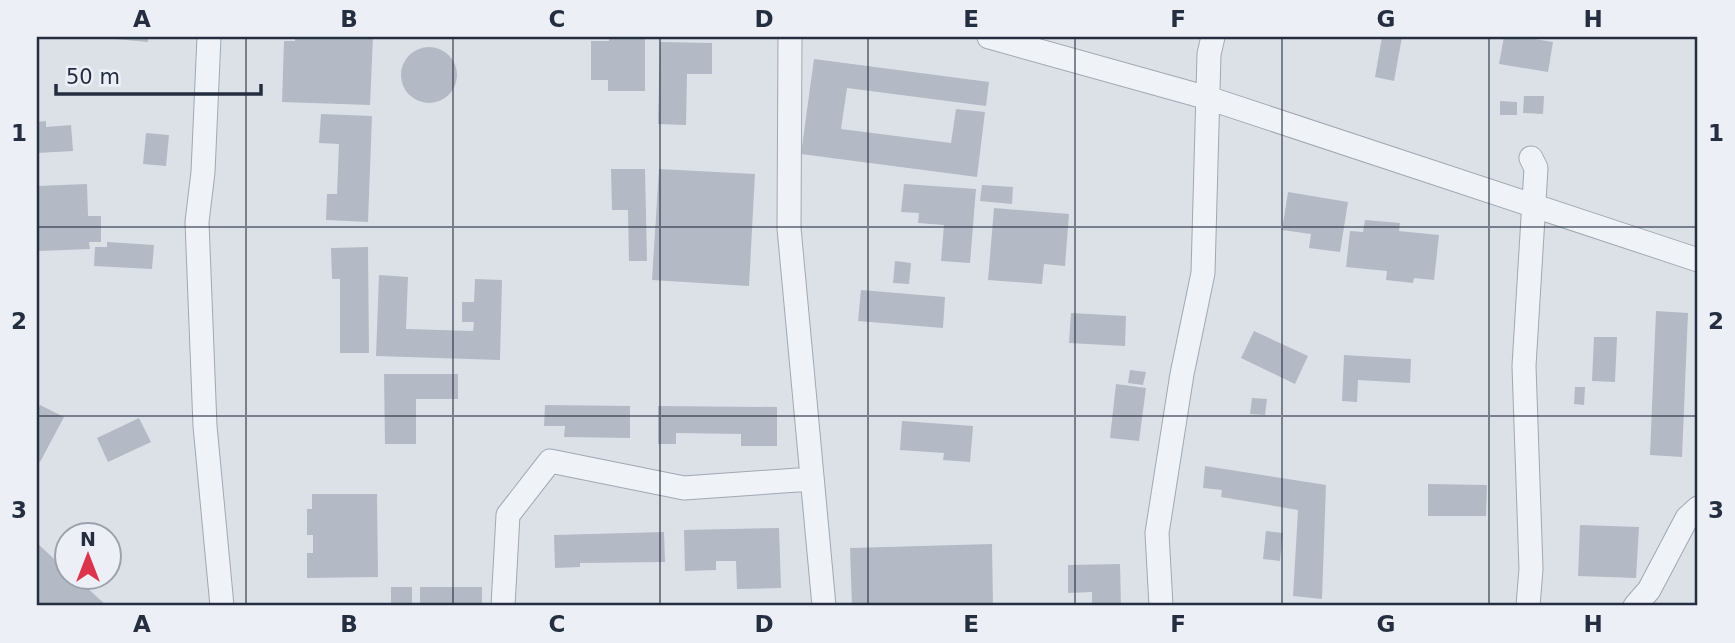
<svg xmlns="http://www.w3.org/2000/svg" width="1735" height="643" font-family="'DejaVu Sans',sans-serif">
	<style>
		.building { fill: #b3bac5 }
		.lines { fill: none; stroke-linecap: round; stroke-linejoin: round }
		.street-casing { stroke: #a1a8b2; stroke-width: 25 }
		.street { stroke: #eff2f6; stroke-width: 23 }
		.grid { fill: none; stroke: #252e40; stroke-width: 2; stroke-opacity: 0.55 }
		.neatline { fill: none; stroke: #252e40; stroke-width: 2.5 }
		.grid-label { font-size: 23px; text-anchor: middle; font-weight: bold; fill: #252e40 }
	</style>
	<rect width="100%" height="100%" fill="#dce1e8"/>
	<!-- building -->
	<path class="building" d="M115 37H148V42L115 39Z
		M295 37H373L370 105 282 102 284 41H295Z
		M609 37H645V91H608V80H591V41H609Z
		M1382 37H1402L1394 81 1375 77Z
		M1504 37H1523L1553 42 1548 72 1499 64Z
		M660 42 712 43V74H687L686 125 658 124Z
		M401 75a28 28 0 1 1 56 0a28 28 0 1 1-56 0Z
		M814 59 989 82 986 106 847 88 841 129 951 143 956 109 985 112 977 177 801 154Z
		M1524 96H1544L1543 114 1523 113Z
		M1500 101 1517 102V115H1500Z
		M321 114 372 116 368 222 326 220 327 194H337L339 144 319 143Z
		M46 121V127L71 125 73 151 37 153V122Z
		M146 133 169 135 166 166 143 164Z
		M611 169H645L647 261H629L628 210H612Z
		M659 169 755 174 749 286 652 280Z
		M87 184 88 216H101V242H89L90 249 39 251 37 186Z
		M904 184 976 189 970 263 941 261 944 225 918 223 919 213 901 212Z
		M982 185 1013 187 1012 204 980 201Z
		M1288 192 1348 202 1340 252 1309 248 1311 234 1282 230Z
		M994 208 1069 214 1065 266 1044 264 1042 284 988 280Z
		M1365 220 1400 223 1399 231 1439 235 1434 280 1414 278 1413 283 1386 280 1387 271 1346 267 1350 231 1363 232Z
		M107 242 154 245 152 269 94 266 95 247H107Z
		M368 247 369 353H340V279H332L331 248Z
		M895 261 911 263 909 284 893 283Z
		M379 275 408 277 406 329 473 331 474 322H462V302H474L475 279 502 280 500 360 376 356Z
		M861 290 945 297 943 328 858 321Z
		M1656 311 1688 313 1682 457 1650 455Z
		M1071 313 1126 316 1125 346 1069 343Z
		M1254 331 1308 356 1295 384 1241 358Z
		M1594 337H1617L1615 382 1592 381Z
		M1344 355 1411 359 1410 383 1358 380 1357 402 1342 401Z
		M1130 370 1146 372 1143 385 1128 383Z
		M384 374H458V399H416V444H385Z
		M1116 384 1146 388 1139 441 1110 438Z
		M1575 387H1585L1584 405 1574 404Z
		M1252 398 1267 399 1265 415 1250 414Z
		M40 405 64 417 40 462 37 460V410Z
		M545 405 630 406V438L564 437 565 426H544Z
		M658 406 777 407V446H741V434L676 433V444H658Z
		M139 418 151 442 108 462 97 438Z
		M902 421 973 426 970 462 943 460 944 453 900 450Z
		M1205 466 1326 485 1322 599 1293 596 1298 510 1221 497 1222 490 1203 488Z
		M1428 484 1487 485 1486 516H1428Z
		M312 494H377L378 577 307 578V553H313V535H307V509H312Z
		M1580 525 1639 527 1636 578 1578 576Z
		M779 528 781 588 737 589 736 561H716V570L685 571 684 530Z
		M1266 531 1283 533 1280 561 1263 559Z
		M664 532 665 562 580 563V567L555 568 554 535Z
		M37 543 66 570V576H74L107 606H37Z
		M992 544 993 606H852L850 548Z
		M1120 564 1121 606H1092V592L1068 593V565Z
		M391 587H412V606H391Z
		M420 587H482V606H420Z"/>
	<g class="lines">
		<defs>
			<path id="street" d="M209 37 203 172 197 222 205 426 222 606
				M790 37 789 228 824 606
				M989 37 1208 98 1698 260
				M503 606 508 515 550 461 684 488 812 479
				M1161 606 1157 533 1182 374 1203 273 1209 54 1213 37
				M1528 606 1531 569 1524 366 1536 168 1531 158
				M1635 606 1649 590 1687 518 1698 508"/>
		</defs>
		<!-- street casing -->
		<use href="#street" class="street-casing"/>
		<!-- street -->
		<use href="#street" class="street"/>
	</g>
	<!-- grid -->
	<path class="grid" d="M246 37V606M453 37V606M660 37V606M868 37V606M1075 37V606M1282 37V606M1489 37V606M37 227H1698M37 416H1698"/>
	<!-- border -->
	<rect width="1735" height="643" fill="none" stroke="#ecf0f6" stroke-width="77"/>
	<!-- north arrow -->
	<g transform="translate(88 556)"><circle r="33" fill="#ecf0f6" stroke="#9ca2ad" stroke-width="2"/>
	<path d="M0-5L12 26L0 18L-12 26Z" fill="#db344b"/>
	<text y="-10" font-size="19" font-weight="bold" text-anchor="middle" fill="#252e40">N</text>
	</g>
	<!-- scale -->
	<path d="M56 84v10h205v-10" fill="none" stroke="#252e40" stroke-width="3.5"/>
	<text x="66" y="84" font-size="21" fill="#252e40" stroke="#ecf0f6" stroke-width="5" paint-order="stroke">50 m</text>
	<rect x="38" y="38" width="1658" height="566" class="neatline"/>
	<g class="grid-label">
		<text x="142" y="27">A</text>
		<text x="349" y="27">B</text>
		<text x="557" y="27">C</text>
		<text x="764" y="27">D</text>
		<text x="971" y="27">E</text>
		<text x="1178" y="27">F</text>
		<text x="1386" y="27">G</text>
		<text x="1593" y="27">H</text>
		<text x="19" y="141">1</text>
		<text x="1716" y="141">1</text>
		<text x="19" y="329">2</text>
		<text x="1716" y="329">2</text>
		<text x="19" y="518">3</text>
		<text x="1716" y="518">3</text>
		<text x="142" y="632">A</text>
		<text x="349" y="632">B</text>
		<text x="557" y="632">C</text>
		<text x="764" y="632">D</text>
		<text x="971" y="632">E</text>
		<text x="1178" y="632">F</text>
		<text x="1386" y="632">G</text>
		<text x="1593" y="632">H</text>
	</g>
</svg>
